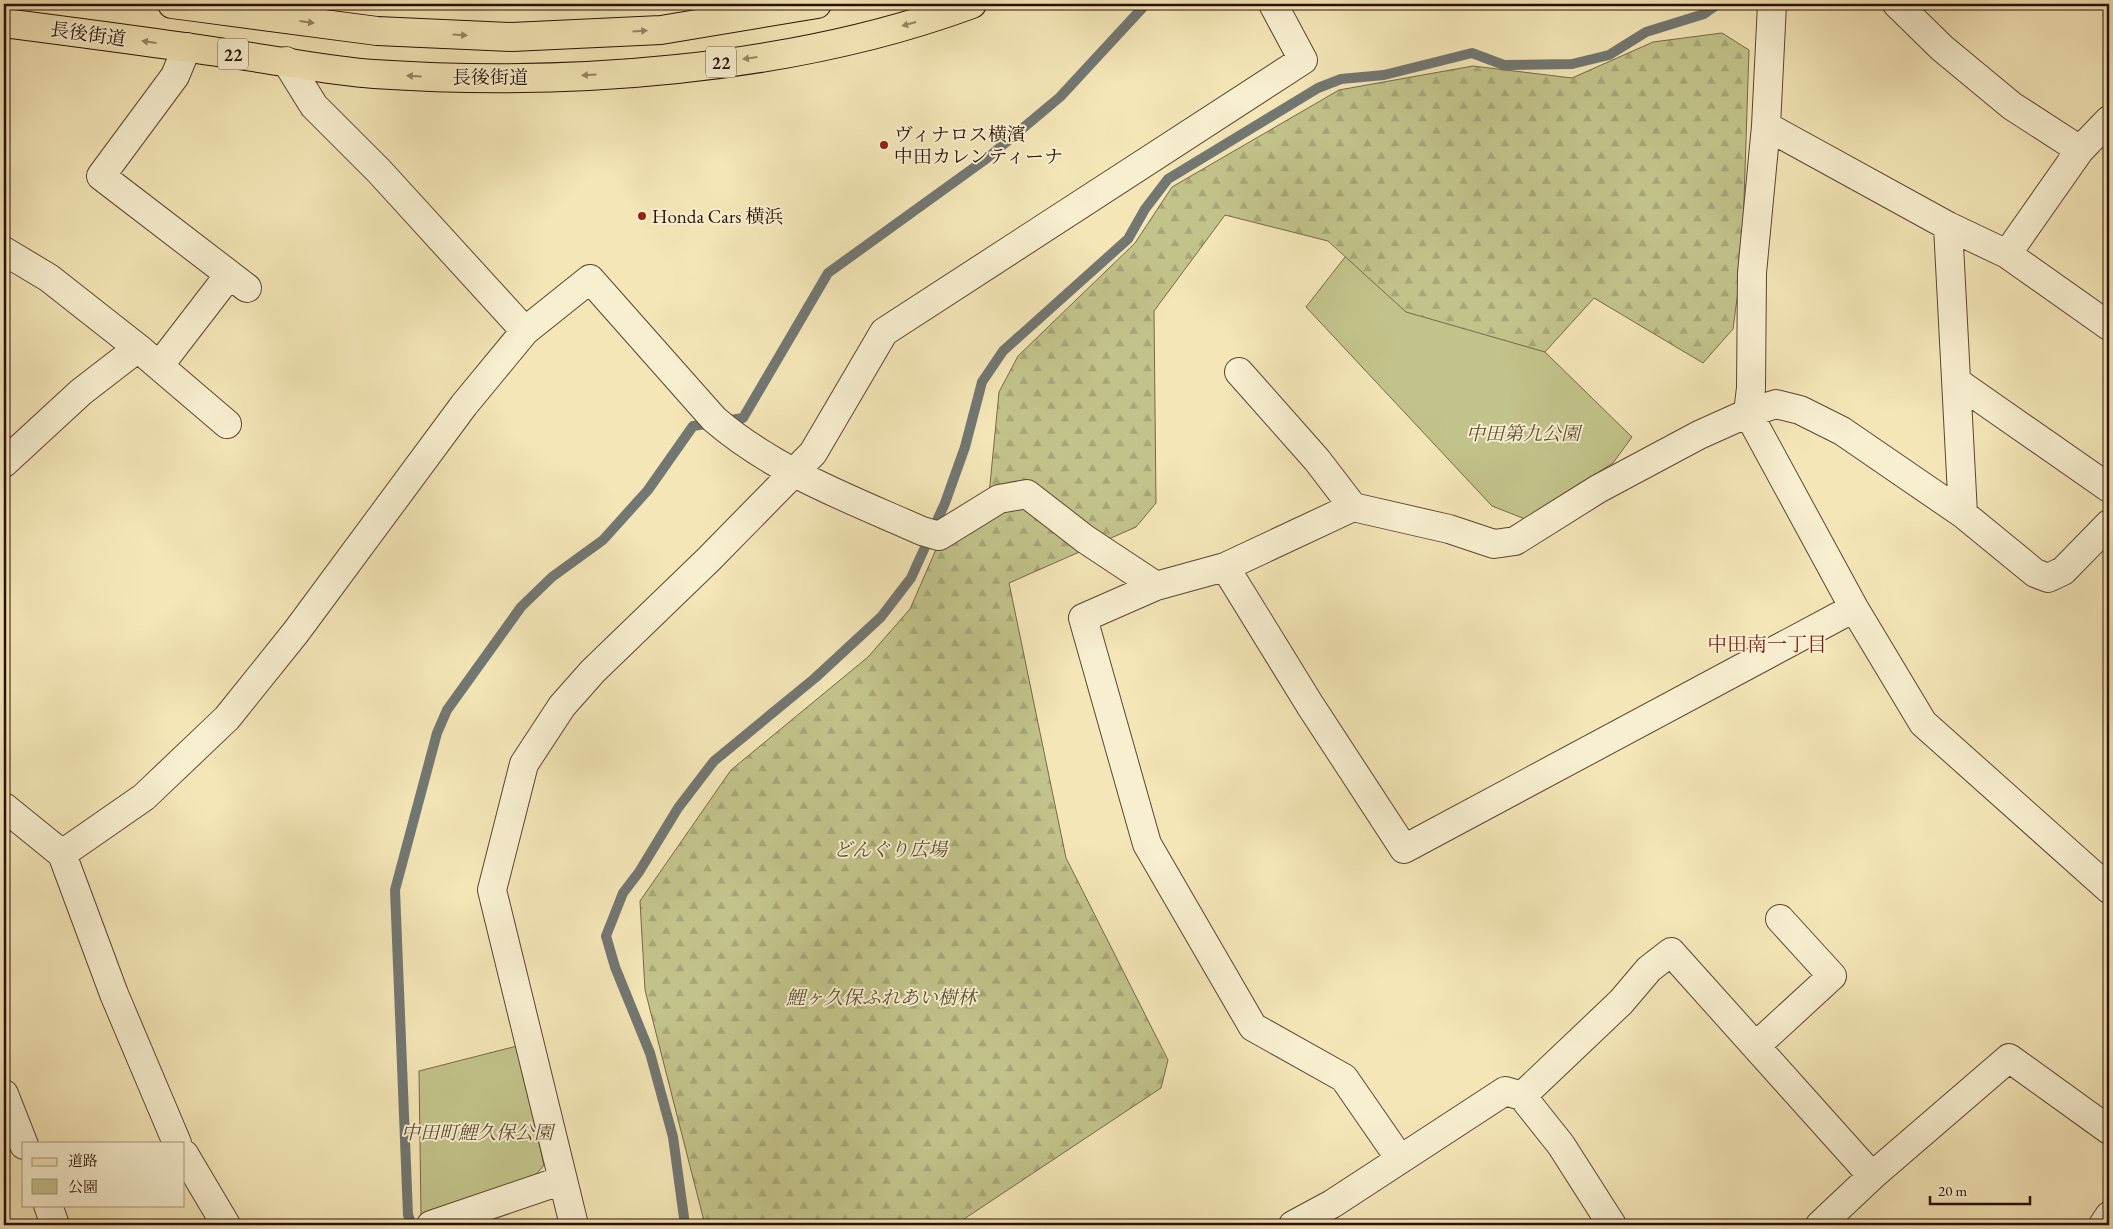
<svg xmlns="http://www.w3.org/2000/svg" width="2113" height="1229" font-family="'EB Garamond','Noto Serif JP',serif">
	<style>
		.green { fill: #c2c38a; stroke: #766948 }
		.forest { fill: url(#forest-firs); stroke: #766948 }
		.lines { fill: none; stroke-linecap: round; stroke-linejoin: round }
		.stream { stroke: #727772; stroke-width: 10 }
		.minor-casing { stroke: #5c4532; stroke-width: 30 }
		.major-casing { stroke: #290f05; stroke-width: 30 }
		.minor { stroke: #f8efd0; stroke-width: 28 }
		.major { stroke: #f4e6b7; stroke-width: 28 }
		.oneway { fill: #998567 }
		.poi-dot { fill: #8f2418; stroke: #f8efd0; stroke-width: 2 }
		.labels { text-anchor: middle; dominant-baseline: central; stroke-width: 4; stroke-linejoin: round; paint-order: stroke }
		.shield { fill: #f8efd0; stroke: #675242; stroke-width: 1 }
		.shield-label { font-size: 18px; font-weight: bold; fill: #290f05 }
		.street-label { font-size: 19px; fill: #290f05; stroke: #f8efd0 }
		.poi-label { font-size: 19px; fill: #290f05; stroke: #f8efd0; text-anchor: start }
		.park-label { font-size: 19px; font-style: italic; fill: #5f4e34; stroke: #f8efd0 }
		.neighbourhood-label { font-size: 20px; fill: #7a1f14; stroke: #f8efd0 }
	</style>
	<defs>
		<pattern id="forest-firs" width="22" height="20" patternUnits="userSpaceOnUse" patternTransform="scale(1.25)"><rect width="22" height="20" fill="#c2c38a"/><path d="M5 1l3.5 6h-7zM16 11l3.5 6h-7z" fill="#a7a676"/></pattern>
	</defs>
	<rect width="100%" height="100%" fill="#f4e6b7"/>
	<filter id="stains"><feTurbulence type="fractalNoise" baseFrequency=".004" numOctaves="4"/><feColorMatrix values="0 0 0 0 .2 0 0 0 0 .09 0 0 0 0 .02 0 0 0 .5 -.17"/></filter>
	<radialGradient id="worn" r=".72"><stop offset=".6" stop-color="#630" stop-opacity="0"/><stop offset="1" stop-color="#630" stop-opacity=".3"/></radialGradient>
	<!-- green -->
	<path class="green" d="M1381 211 1545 352 1632 437 1613 463 1525 519 1492 506 1306 307Z
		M517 1046 544 1165 534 1177 421 1215 419 1071Z"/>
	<!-- forest -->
	<path class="forest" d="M1722 33 1749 50 1742 261 1733 329 1703 363 1594 298 1545 352 1406 312 1328 241 1225 215 1154 311 1156 503 1136 527 1009 583 1066 858 1168 1060 1161 1088 955 1225H705L645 990 640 901 731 770 868 657 910 609 941 538 988 505 999 392 1018 356 1135 243 1172 187 1339 90 1473 66 1572 78 1653 42Z"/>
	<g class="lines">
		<!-- stream -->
		<path class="stream" d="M412 1225 408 1215 395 890 437 733 447 710 521 607 552 577 603 540 648 490 693 426 743 418 828 273 986 159 1060 97 1146 4
			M685 1225 673 1137 650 1053 615 967 606 936 623 893 639 872 678 808 714 761 815 678 881 617 911 578 945 503 965 447 982 382 1003 351 1128 239 1145 209 1168 179 1318 88 1341 79 1384 75 1472 53 1504 65 1572 64 1609 55 1646 32 1704 14 1718 4"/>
		<defs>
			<path id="minor" d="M1772 4 1766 126 1752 273 1751 388 1748 413 1854 608 1923 723 2109 889
				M1897 4 1942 48 2012 106 2080 150
				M187 47 175 76 101 176 247 288
				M286 61 314 106 379 171 525 331
				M1948 226 2007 254 2109 326
				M4 251 49 278 138 348 81 392 4 463
				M2007 254 2080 150 2109 120
				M138 348 227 424
				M159 366 229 275
				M1239 372 1317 460 1353 507
				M1957 382 2109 488
				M1963 514 2035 573 2048 578 2063 571 2109 524
				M1225 567 1310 705 1404 849 1854 608
				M1156 586 1083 618 1147 844 1253 1027 1344 1078 1400 1159
				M4 807 62 854 114 994 177 1143
				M62 854 144 797 227 718 296 632 464 405 525 331 590 279 714 419C774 471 850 499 922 531L939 536 999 499 1027 494 1085 539 1156 586 1225 567 1353 507 1449 529 1494 544 1515 541 1598 489 1699 435 1748 413 1776 404 1800 410 1842 431 1963 514 1948 226 1766 126
				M1757 1045 1832 976 1780 919
				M4 1094 24 1145
				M1522 1096 1621 1002 1649 969 1671 952 1872 1176
				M184 1154 226 1225
				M48 1205 55 1225
				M431 1225 563 1180
				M574 1225 492 890 524 764 562 706 593 671 709 559 813 453 884 332 1303 60 1273 4
				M1293 1225 1332 1204 1505 1091 1522 1096 1561 1145 1612 1225
				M1820 1225 1872 1176 2009 1058 2109 1130
				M2103 1225 2109 1216"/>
			<path id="major" d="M172 4 377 31 512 37 661 30 817 4
				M4 23C82 33 160 43 238 55 283 61 329 71 374 74 566 87 791 71 972 4"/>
		</defs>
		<!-- minor casing -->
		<use href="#minor" class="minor-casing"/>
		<!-- major casing -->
		<use href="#major" class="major-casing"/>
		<!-- minor -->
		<use href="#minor" class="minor"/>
		<!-- major -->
		<use href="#major" class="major"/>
	</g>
	<!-- one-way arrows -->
	<defs><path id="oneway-solid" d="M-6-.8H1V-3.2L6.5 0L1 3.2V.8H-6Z" transform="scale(1.25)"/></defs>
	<g class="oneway">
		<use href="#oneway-solid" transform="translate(307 22) rotate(8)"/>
		<use href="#oneway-solid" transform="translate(909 24) rotate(165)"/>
		<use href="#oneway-solid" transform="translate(640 31) rotate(-3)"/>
		<use href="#oneway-solid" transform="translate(460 35) rotate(3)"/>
		<use href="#oneway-solid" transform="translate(149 42) rotate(-172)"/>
		<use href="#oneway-solid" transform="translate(750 58) rotate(172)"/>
		<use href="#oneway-solid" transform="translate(589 75) rotate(177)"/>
		<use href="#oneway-solid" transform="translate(414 76) rotate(-177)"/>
	</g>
	<!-- markers -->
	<g class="poi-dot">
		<circle cx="884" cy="145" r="5"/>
		<circle cx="642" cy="216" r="5"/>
	</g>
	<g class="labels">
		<!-- shield labels -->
		<g class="shield">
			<rect x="218" y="38.5" width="30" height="31" rx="4"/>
			<rect x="706" y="46.5" width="30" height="31" rx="4"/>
		</g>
		<g class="shield-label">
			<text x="233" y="54">22</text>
			<text x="721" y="62">22</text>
		</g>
		<!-- street labels -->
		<g class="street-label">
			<text transform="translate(88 34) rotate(8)">長後街道</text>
			<text x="490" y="77">長後街道</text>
		</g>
		<!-- poi labels -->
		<g class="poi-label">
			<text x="894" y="134">ヴィナロス横濱<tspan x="894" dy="22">中田カレンティーナ</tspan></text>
			<text x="652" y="216">Honda Cars 横浜</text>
		</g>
		<!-- park labels -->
		<g class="park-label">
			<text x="1523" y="433">中田第九公園</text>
			<text x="890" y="849">どんぐり広場</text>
			<text x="881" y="997">鯉ヶ久保ふれあい樹林</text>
			<text x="477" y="1132">中田町鯉久保公園</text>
		</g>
		<!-- neighbourhood labels -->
		<g class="neighbourhood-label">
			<text x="1767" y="644">中田南一丁目</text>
		</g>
	</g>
	<!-- margin -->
	<rect width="2113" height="1229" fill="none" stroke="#f4e6b7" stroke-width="20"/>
	<rect x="5" y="5" width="2103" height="1219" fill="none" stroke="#290f05" stroke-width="2.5"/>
	<rect x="10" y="10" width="2093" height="1209" fill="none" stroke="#290f05"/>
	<!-- legend -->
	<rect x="22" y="1142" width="162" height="65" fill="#f8efd0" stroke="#a5957f"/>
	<rect x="32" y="1158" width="25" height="8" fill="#f4e6b7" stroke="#a5957f"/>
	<text x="68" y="1166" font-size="15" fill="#290f05">道路</text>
	<rect x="32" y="1179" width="25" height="15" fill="#c2c38a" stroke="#a5957f"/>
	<text x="68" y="1192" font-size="15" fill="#290f05">公園</text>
	<!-- scale -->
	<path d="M1930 1196v8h100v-8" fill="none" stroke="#290f05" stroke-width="2.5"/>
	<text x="1938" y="1196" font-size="15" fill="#290f05" stroke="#f8efd0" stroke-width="4" paint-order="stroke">20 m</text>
	<rect width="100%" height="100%" filter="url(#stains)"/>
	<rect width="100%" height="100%" fill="url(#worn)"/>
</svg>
